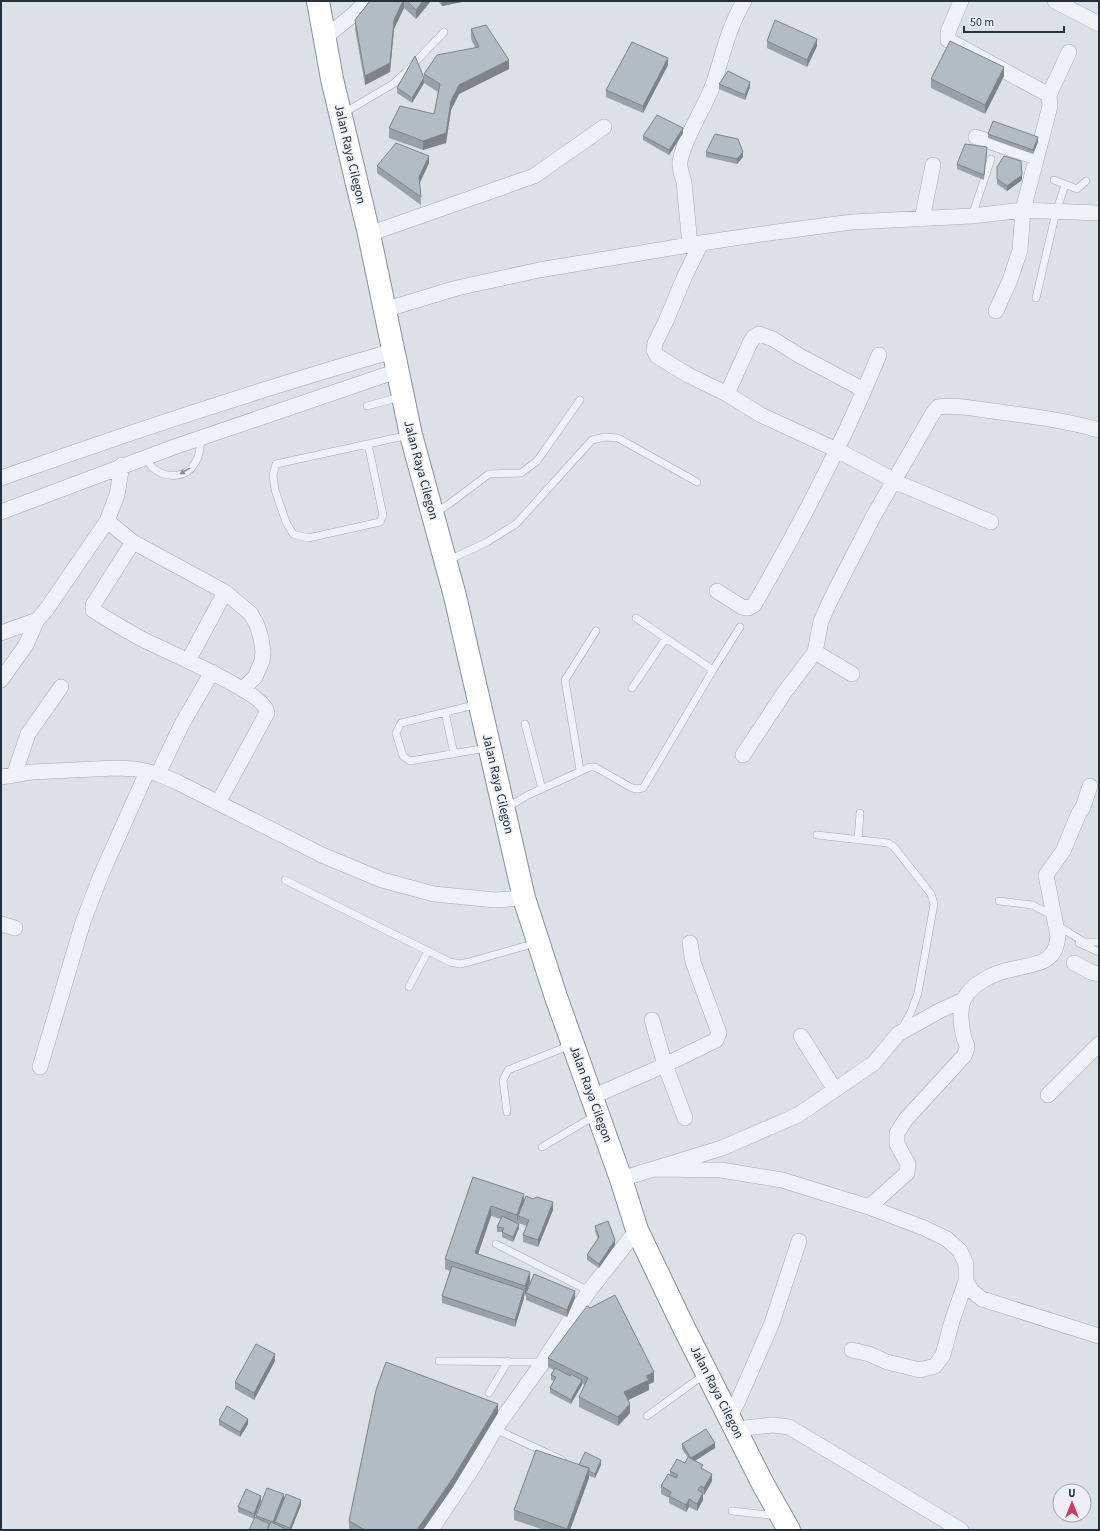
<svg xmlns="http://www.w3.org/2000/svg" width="1100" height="1531" font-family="'Source Sans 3',sans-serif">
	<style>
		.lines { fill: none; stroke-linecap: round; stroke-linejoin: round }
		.lane-casing { stroke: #a1a8b1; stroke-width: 8 }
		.street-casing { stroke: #a1a8b1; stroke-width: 16 }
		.highway-casing { stroke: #83909e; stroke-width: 24 }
		.lane { stroke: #eef1f5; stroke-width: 7 }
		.street { stroke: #eef1f5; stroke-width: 15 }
		.highway { stroke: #fff; stroke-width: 22 }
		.wall { fill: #9aa1a9 }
		.shaded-wall { fill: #7d8389 }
		.building { fill: #b3bbc4; stroke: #7d8389 }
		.oneway { fill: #8a9099 }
		.labels { text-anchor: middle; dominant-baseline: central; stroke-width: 3.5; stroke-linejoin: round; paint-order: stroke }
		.street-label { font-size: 13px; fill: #25303d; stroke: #ebf0f5 }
	</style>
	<rect width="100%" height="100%" fill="#dce1e7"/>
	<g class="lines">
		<defs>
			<path id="lane" d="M342 114 393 84 406 72 444 32
				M1054 180 1077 189 1086 181
				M972 216 991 159
				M1036 298 1056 212 1065 185
				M367 406 400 397
				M368 444 383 515 380 522 308 538 293 534 286 522 275 490 273 475 276 464 409 435
				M147 458C149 461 150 466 153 468 166 479 187 478 195 463 200 456 200 447 201 438
				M435 513 449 504 489 474 521 473 537 461 580 400
				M447 561 487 542 516 524 592 440 605 437 618 438 697 482
				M636 618 713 670
				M632 688 666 638
				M478 704 401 723 396 733 403 756 410 761 487 748
				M445 712 454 754
				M525 724 542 789
				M580 770 565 680 596 631
				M506 808 528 795 590 767H595L632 788 637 789 643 788 713 670 740 627
				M817 835 888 843 894 847 931 894 934 904 918 993 911 1012 902 1028
				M858 840 860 813
				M285 880 450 962 460 964 469 962 536 943
				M999 901 1032 905 1052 915
				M1057 925 1084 942H1099
				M1079 943 1099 952
				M409 987 428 951
				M507 1112 503 1080 508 1070 571 1045
				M542 1147 596 1115
				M496 1244 589 1291
				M439 1361 542 1362
				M489 1393 508 1361
				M647 1416 705 1374
				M495 1429 562 1460
				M732 1511 777 1516"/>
			<path id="street" d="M961 1 948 32V40L1049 95 1050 106 1023 210 1020 250 1010 280 996 311
				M1055 1 1099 24
				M324 38 354 14 367 1
				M1049 95 1069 52
				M976 137 1036 157
				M922 219 933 165
				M369 234 534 176 604 127
				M701 243 684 278 666 321 655 343 654 350 657 356 688 375 727 394 761 415 837 450 903 485 991 522
				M690 245 684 182C682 175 679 168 680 161 685 136 704 109 713 85 723 55 728 28 744 1
				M384 310 457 288 539 270 701 243 769 233 852 222 972 216 1023 210 1099 213
				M727 394 750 343 754 337 759 334 773 339 800 356 864 390
				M1 478C130 432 261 389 393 351
				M1 512 174 447 397 371
				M107 521 133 542 93 605V610C108 620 124 629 140 638 160 649 267 693 267 713L218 803
				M133 542 225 592 251 614 257 625 261 638 263 652 262 661 255 677 243 689
				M717 591 742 607 748 608 754 605C801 524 844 441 879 355
				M1 633 37 620 46 610 107 521 117 495 122 465
				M815 652 852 674
				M188 661 225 592
				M1 680 26 645 37 620
				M743 755 784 693 815 652 821 621 831 599 873 517 933 413 938 407C956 404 975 409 993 411 1029 416 1065 420 1099 430
				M158 774 182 724 212 672
				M14 775 28 734 61 687
				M1 777 32 772 115 768 136 769 158 774 177 782 322 855 382 880 434 894 495 900 524 898
				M1 924 15 928
				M1074 963 1091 972 1099 974
				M652 1020 665 1065 685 1118
				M801 1036 835 1090
				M40 1067 83 922 101 875 147 772
				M1048 1095 1099 1044
				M592 1097 665 1065 716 1040 719 1033 693 962 690 943
				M655 1169 721 1170 782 1180 869 1207 924 1228 947 1239 960 1251 966 1264V1281L972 1291 982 1299 1099 1336
				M621 1179 722 1148 798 1115 874 1063 898 1034 939 1011 963 1000
				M869 1207 907 1173 908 1164 897 1144V1133L906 1119 964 1056C965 1053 967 1050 967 1047 967 1044 965 1041 964 1038 961 1027 959 1009 964 999 972 983 996 972 1013 969 1034 964 1055 965 1058 937L1046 875 1063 851 1079 813 1083 807 1090 786
				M852 1350 869 1354 887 1362 920 1370 935 1366 943 1355 952 1321 966 1281
				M729 1417 738 1401 772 1323 799 1241
				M735 1429 773 1425 789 1427 961 1530
				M431 1530 475 1464 495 1429 543 1362 589 1291 637 1230"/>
			<path id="highway" d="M318 1 332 79 369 234 411 435 455 596 524 898 556 997 621 1179 637 1230 682 1324 764 1486 789 1530"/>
		</defs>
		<!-- lane casing -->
		<use href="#lane" class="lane-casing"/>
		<!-- street casing -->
		<use href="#street" class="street-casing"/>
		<!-- highway casing -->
		<use href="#highway" class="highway-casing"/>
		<!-- lane -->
		<use href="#lane" class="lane"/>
		<!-- street -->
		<use href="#street" class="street"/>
		<!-- highway -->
		<use href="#highway" class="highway"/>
	</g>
	<!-- wall -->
	<path class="wall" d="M370 1H431L416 19 404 8 394 29 390 72 365 85 355 29V20Z
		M438 1H462V2L442 6Z
		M471 29 509 69 459 94 451 110 446 143 423 150 389 138V128L434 114 438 92 424 83 412 103 397 93V88L424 78V74L475 47 471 39Z
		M767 41 817 46 807 67 767 48Z
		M668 65 643 113 606 97V90Z
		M1004 76 985 114 931 88V79Z
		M719 84 750 87 745 100 719 89Z
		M683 133 669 155 643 140V136Z
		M988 134 1038 142 1033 154 988 138Z
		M987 151 984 180 957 169V164Z
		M706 152 743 157 737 164 706 157Z
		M429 163 420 183 421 205 377 173V166Z
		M997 167 1022 180 1007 191 997 184Z
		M473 1177 524 1202 553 1210 538 1247 523 1242V1235L527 1226 518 1223V1220L517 1223 519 1228 513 1242 502 1237V1232H497V1227L501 1219 491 1216 478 1254 530 1281 525 1296 524 1295V1298L515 1327 442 1303V1296L450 1271 445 1269V1259Z
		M595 1226 615 1245 599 1268 587 1260V1255L598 1239 595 1231Z
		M526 1293 575 1298 567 1317 526 1300Z
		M548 1358 654 1382 649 1384V1390L628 1400 630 1413 618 1426 579 1407V1397L585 1385 582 1384 571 1404 550 1393V1388L554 1381 551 1380V1375L554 1370 548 1367Z
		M275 1361 254 1400 235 1389V1382Z
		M498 1413 453 1487 423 1530H349V1521Z
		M219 1420 248 1424 240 1437 219 1425Z
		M682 1444 715 1448 695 1461 703 1470 712 1481 704 1495 703 1494V1500L697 1511 689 1507 686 1512 669 1503V1498L661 1494V1486L670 1475V1471L685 1463 688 1458 682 1449Z
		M579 1465H601L595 1478 589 1476V1478L570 1530H544L514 1520V1510Z
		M284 1498 301 1505 291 1530H249L256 1518V1516Z
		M261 1501 254 1519 238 1512V1507Z"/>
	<!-- shaded-wall -->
	<path class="shaded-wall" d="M403 1H404V8L394 29 390 72 365 85V76L394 20Z
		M423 1H431L416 19V10Z
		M442 1H462V2L442 6Z
		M817 39V46L807 67V60Z
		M668 58V65L643 113V106Z
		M509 60V69L459 94 451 110 446 143 423 150V141L451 101 459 85Z
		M1004 67V76L985 114V105Z
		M424 78V83L412 103V98Z
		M750 82V87L745 100V95Z
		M683 128V133L669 155V150Z
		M1038 137V142L1033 154V150Z
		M743 152V157L737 164V159Z
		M429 156V163L419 184V177Z
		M1022 175V180L1007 191V186Z
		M524 1194V1203L518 1216V1220L517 1224V1215Z
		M553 1202V1210L538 1247V1240Z
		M491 1206V1216L475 1263V1253Z
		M519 1224V1228L513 1242V1237Z
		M615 1240V1245L599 1268V1264Z
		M530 1272V1281L525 1296V1286Z
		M524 1290V1298L515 1327V1320Z
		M575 1291V1298L567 1317V1310Z
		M275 1354V1361L254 1400V1393Z
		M654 1372V1382L649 1384V1390L624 1402V1392L646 1376Z
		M582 1380V1385L571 1404V1400Z
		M498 1404V1413L453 1487 423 1530H417Z
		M630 1404V1413L618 1426V1417Z
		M248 1419V1424L240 1437V1432Z
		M715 1443V1448L691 1463V1458Z
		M601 1460V1465L595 1478V1474Z
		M589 1468V1478L570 1530H567Z
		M712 1474V1481L704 1495V1488Z
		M703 1493V1500L697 1511V1504Z
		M284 1494V1499L273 1527V1522Z
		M261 1496V1501L254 1519V1514Z
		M689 1499V1507L686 1512V1505Z
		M301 1500V1505L291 1530H290V1528Z"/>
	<!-- building -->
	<path class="building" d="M370 1H403L394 20 390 63 365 76 355 20Z
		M407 1H423L416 10Z
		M775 20 817 39 807 60 767 41Z
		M486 25 509 60 459 85 451 101 446 133 423 141 389 128 400 106 434 114 440 84 424 74 437 55 479 47 471 29Z
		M950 41 1004 67 985 105 931 79Z
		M632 42 668 58 643 106 606 90Z
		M415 56 424 78 412 98 397 88Z
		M728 71 750 82 745 95 719 84Z
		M657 115 683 128 669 150 643 136Z
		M993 121 1038 137 1033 150 988 134Z
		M715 134 738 139 743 152 737 159 706 152Z
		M396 143 429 156 419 177 421 197 377 166Z
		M965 144 987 147 984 175 957 164Z
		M1004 156 1021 161 1022 175 1007 186 997 179V167Z
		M473 1177 524 1194 517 1215 491 1206 475 1253 530 1272 525 1286 445 1259Z
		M526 1196 533 1199 537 1197 553 1202 538 1240 523 1235 529 1220 518 1216Z
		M502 1216 519 1224 513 1237 502 1232 504 1228 497 1227Z
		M608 1221 615 1240 599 1264 587 1255 599 1237 595 1226Z
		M452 1266 524 1290 515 1320 442 1296Z
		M534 1274 575 1291 567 1310 526 1293Z
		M615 1295 654 1372 646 1376 649 1380 624 1392 630 1404 618 1417 579 1397 588 1378 548 1358 587 1306 590 1308Z
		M256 1344 275 1354 254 1393 235 1382Z
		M386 1362 498 1404 453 1478 417 1530H365L349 1521 376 1390Z
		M555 1368 570 1376 571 1374 582 1380 571 1400 550 1388 556 1377 551 1375Z
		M227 1406 248 1419 240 1432 219 1420Z
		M706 1429 715 1443 691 1458 682 1444Z
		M536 1450 589 1468 567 1529 514 1510Z
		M585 1452 601 1460 595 1474 589 1471V1468L579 1465Z
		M688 1457 703 1465 701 1468 712 1474 704 1488 701 1486 698 1490 703 1493 697 1504 689 1499 686 1505 669 1496 671 1492 661 1486 668 1474 676 1478 678 1475 670 1471 677 1459 685 1463Z
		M267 1488 284 1494 273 1522 256 1516Z
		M246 1489 261 1496 254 1514 238 1507Z
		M286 1494 301 1500 290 1528 275 1522Z
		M255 1517 269 1524 267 1530H249Z
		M271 1522 288 1530H267Z"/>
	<!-- one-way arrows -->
	<defs><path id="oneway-solid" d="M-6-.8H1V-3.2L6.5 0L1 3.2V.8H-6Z"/></defs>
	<use class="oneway" href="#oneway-solid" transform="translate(185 471) rotate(149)"/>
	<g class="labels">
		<!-- street labels -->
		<g class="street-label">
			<text transform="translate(350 154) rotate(77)">Jalan Raya Cilegon</text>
			<text transform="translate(421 470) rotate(75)">Jalan Raya Cilegon</text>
			<text transform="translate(498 784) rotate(77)">Jalan Raya Cilegon</text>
			<text transform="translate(591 1094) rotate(70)">Jalan Raya Cilegon</text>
			<text transform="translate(717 1392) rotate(63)">Jalan Raya Cilegon</text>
		</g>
	</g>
	<!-- border -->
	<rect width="1100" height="1531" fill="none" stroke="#25303d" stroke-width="4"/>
	<!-- north arrow -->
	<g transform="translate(1072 1503)"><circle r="19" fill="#ebf0f5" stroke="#9ca3ab"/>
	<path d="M0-3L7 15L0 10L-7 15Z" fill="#d33960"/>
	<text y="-6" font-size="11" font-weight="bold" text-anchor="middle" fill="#25303d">U</text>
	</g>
	<!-- scale -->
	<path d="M964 26v6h100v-6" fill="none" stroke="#25303d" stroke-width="2"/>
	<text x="970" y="26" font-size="12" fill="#25303d" stroke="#ebf0f5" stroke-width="3" paint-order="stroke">50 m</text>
</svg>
